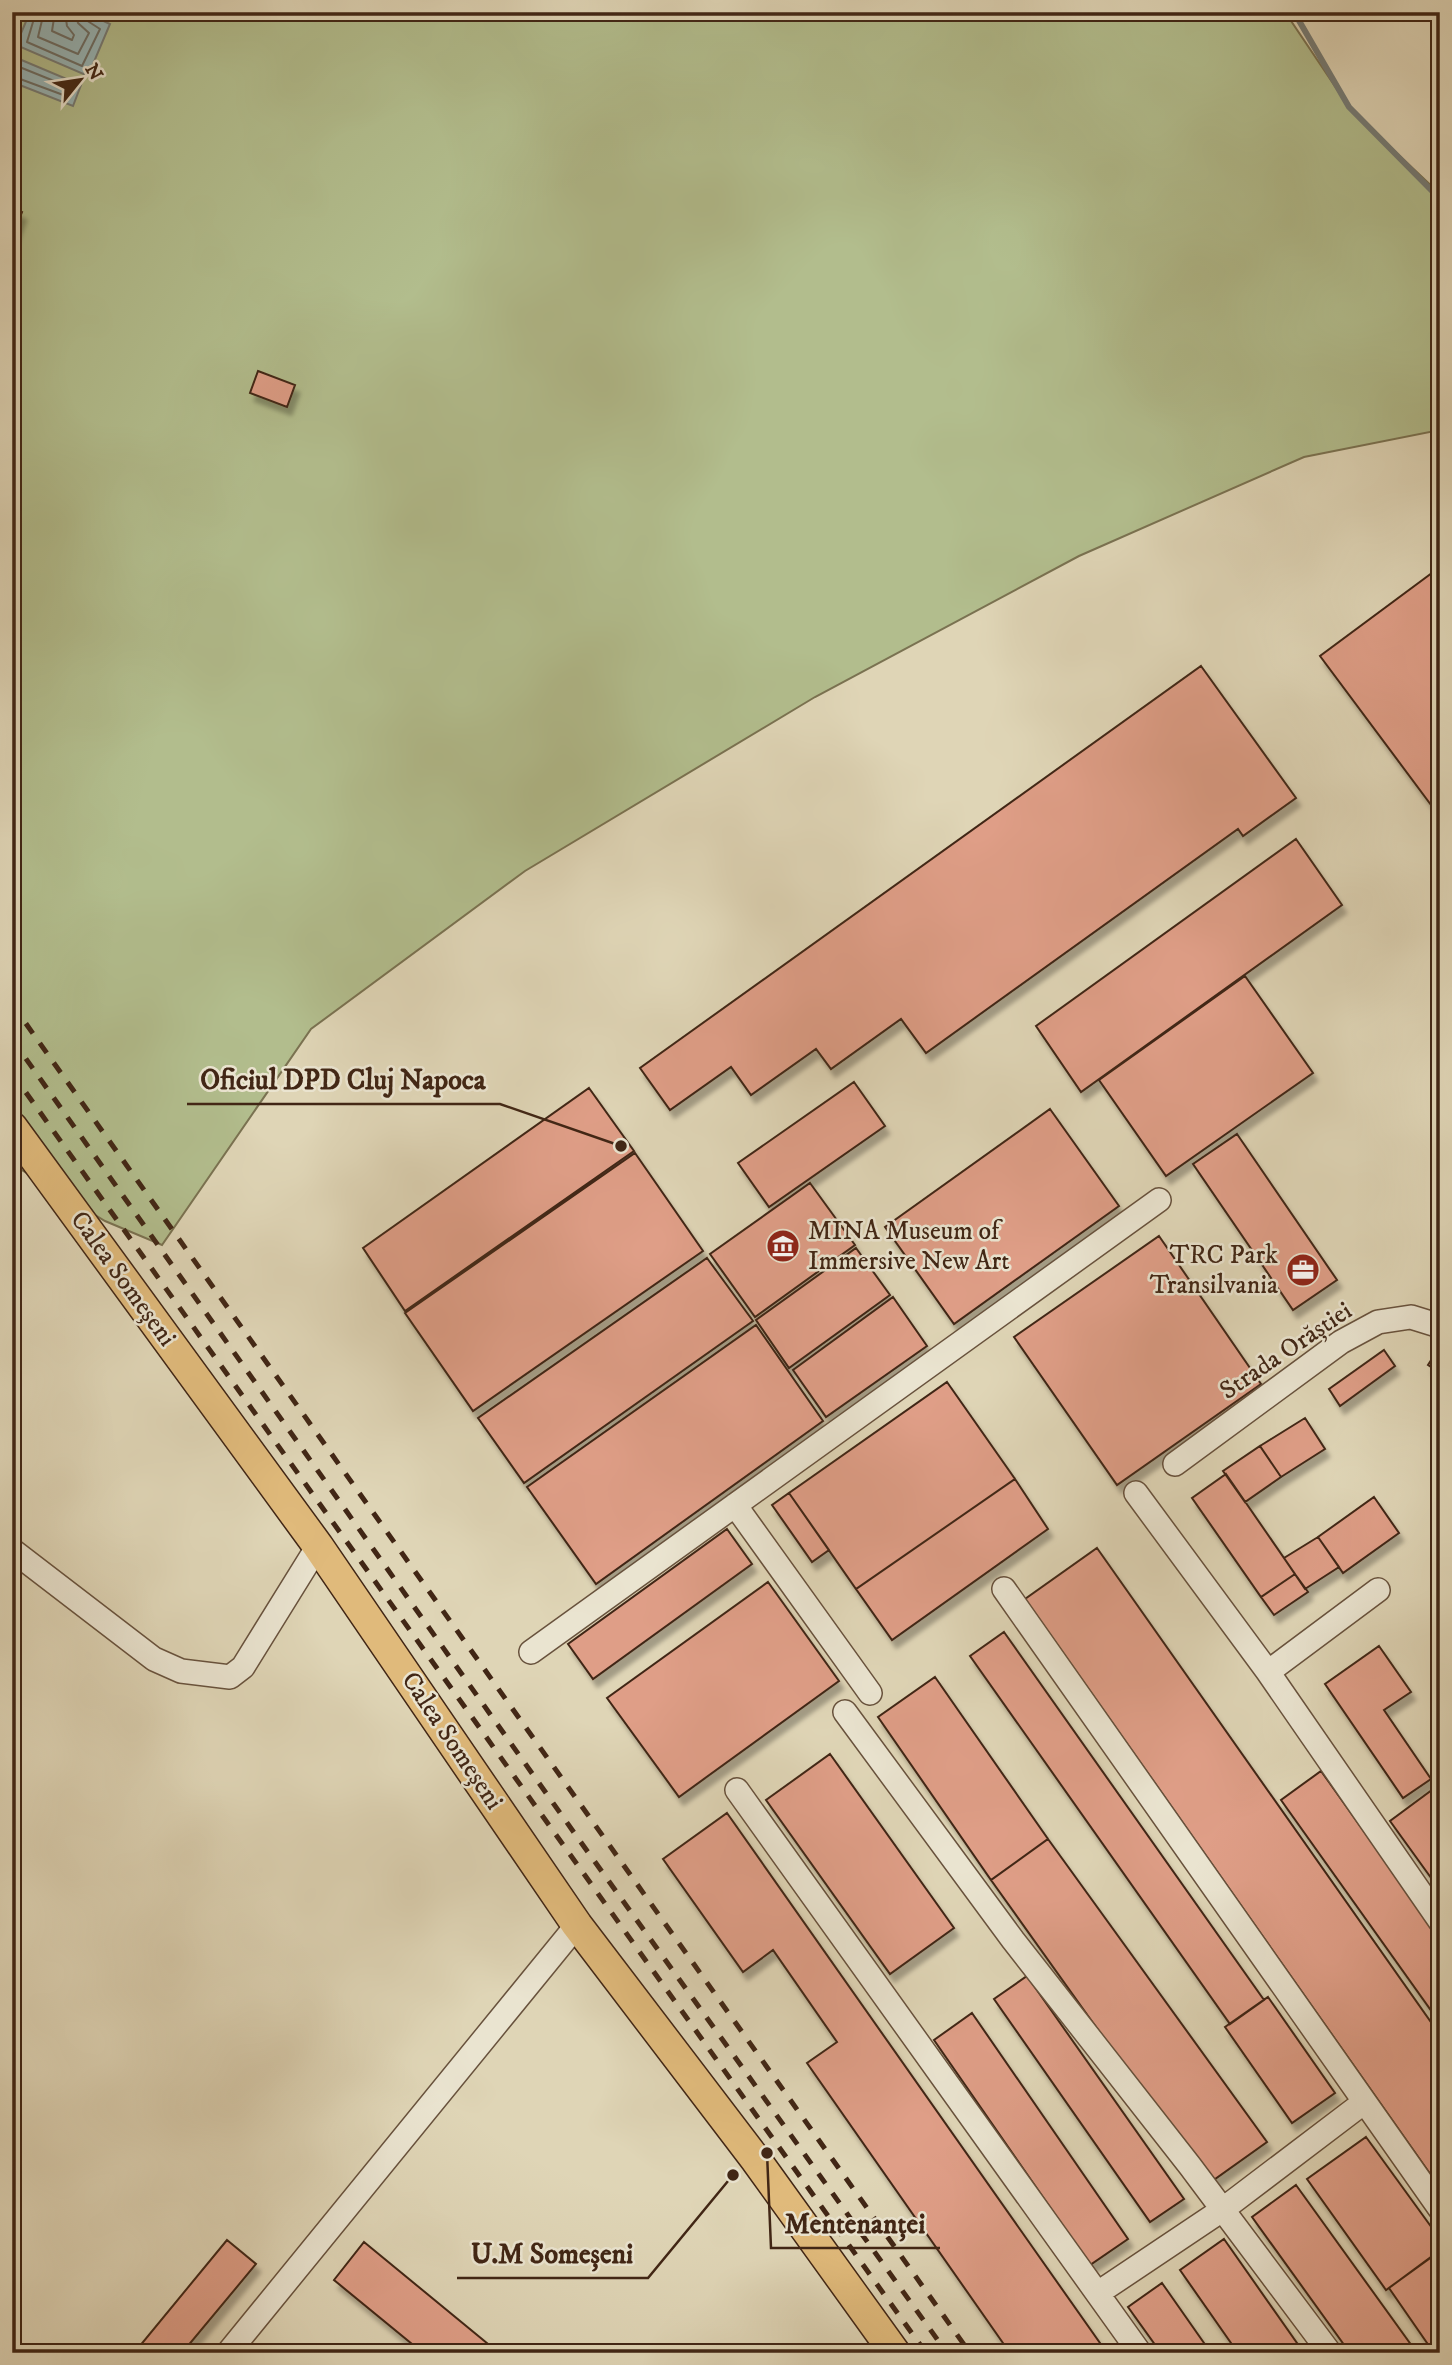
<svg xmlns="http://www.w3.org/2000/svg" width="1452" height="2365" font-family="'IM FELL DW Pica',serif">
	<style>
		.green { fill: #b2bd8d; stroke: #7a7251; stroke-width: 2 }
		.water { fill: #97b6b8; stroke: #757c77; stroke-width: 2 }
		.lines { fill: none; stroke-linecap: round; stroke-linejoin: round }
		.shore { stroke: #6c6e66; stroke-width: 2 }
		.stream { stroke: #757c77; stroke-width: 6 }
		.building { fill: #df9e87; stroke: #412615; stroke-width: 2; filter: url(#shadow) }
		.minor-casing { stroke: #68523d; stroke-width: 26 }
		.major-casing { stroke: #412615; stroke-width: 33 }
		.minor { stroke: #eae4d0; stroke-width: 23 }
		.major { stroke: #e0ba7b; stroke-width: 30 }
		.rail { stroke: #412615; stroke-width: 5; stroke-dasharray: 12 12; stroke-linecap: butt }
		.labels { text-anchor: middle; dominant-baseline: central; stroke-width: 5; stroke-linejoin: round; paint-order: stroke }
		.poi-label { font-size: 26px; fill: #412615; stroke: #eae4d0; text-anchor: start }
		.street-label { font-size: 26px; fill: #412615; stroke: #eae4d0 }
		.leader { fill: none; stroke: #412615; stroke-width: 2.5 }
		.callout-dot { fill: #412615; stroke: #eae4d0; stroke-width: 2.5 }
		.callout-label { font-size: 28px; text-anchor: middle; font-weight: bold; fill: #412615; stroke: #eae4d0; stroke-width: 5; stroke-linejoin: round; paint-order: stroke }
	</style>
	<defs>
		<filter id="shadow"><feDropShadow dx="4.5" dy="8" stdDeviation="2" flood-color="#0004"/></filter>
	</defs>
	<rect width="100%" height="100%" fill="#dfd5b6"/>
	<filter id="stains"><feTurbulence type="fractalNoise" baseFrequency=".00286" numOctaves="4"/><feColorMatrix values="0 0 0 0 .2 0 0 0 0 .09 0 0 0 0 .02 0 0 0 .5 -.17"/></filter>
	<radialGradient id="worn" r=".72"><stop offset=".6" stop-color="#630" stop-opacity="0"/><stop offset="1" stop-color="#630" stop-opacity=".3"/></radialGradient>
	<!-- green -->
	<path class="green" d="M12 12H1285L1351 110 1440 194V430L1304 457 1079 556 815 697 525 871 311 1029 162 1245 105 1221 12 1164Z"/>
	<!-- water -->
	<path class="water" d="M30 12H84L110 24 88 76 16 45Z
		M12 56 81 85 73 106 12 82Z"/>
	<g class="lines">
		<!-- shore -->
		<path class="shore" d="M36 12 27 42 82 66 100 29 86 20 84 12
			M44 12 38 37 78 54 89 33 78 23 75 12
			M55 12 52 31 72 40 74 35 67 26 65 12
			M12 64 69 87 71 91 66 96 12 76"/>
		<!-- stream -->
		<path class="stream" d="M1294 12 1349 107 1440 199"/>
	</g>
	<!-- building -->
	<path class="building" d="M12 208 22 212 12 239Z
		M258 371 295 385 287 407 250 393Z
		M1440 567V817L1320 656Z
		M1201 666 1296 798 1243 836 1238 829 926 1053 901 1019 831 1069 816 1049 751 1095 731 1067 670 1110 640 1068Z
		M1296 839 1342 905 1081 1092 1036 1026Z
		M1245 976 1313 1073 1166 1176 1099 1080Z
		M854 1082 885 1126 769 1207 738 1163Z
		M589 1088 634 1151 405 1311 363 1248Z
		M1050 1109 1119 1206 954 1324 885 1227Z
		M1237 1134 1337 1280 1293 1310 1193 1164Z
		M635 1153 703 1251 473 1411 405 1313Z
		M810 1183 855 1245 755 1317 710 1254Z
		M1159 1236 1261 1384 1117 1485 1014 1337Z
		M856 1248 890 1295 789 1368 756 1320Z
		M707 1258 753 1321 524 1483 478 1418Z
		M893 1297 927 1346 826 1417 793 1370Z
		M756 1325 823 1421 596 1584 527 1487Z
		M1384 1350 1395 1366 1340 1406 1329 1389Z
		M1437 1351 1440 1353V1373L1428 1365Z
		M947 1382 1015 1479 856 1589 789 1493Z
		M1305 1418 1325 1449 1281 1477 1260 1446Z
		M1260 1446 1281 1477 1245 1502 1223 1471Z
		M1226 1474 1295 1574 1261 1597 1192 1498Z
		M1015 1479 1048 1529 892 1640 856 1589Z
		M789 1493 829 1550 812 1562 772 1505Z
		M1374 1497 1399 1533 1343 1573 1318 1537Z
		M727 1529 752 1564 593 1679 568 1644Z
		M1318 1537 1339 1567 1305 1589 1284 1558Z
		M1097 1548 1440 2035V2188L1025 1599Z
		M1295 1574 1308 1592 1274 1615 1261 1597Z
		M768 1582 839 1681 679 1797 607 1698Z
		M1004 1632 1264 2000 1230 2024 970 1656Z
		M1379 1646 1411 1692 1384 1710 1431 1779 1403 1798 1325 1684Z
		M935 1677 1048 1839 991 1880 878 1717Z
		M830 1754 954 1928 890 1974 766 1800Z
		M1321 1771 1440 1938V2023L1281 1800Z
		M1440 1784V1909L1425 1889 1434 1882 1390 1821Z
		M727 1813 1107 2353H1010L807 2063 837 2042 773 1950 743 1972 663 1859Z
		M1048 1839 1267 2142 1208 2184 991 1880Z
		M1027 1976 1184 2199 1150 2222 994 1999Z
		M1268 1997 1335 2093 1292 2123 1225 2027Z
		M972 2013 1128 2239 1090 2265 934 2040Z
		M1366 2137 1440 2239V2251L1386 2290 1307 2179Z
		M1296 2185 1417 2353H1350L1252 2217Z
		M1224 2239 1304 2353H1238L1180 2270Z
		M227 2240 256 2264 182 2353H134Z
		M364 2242 499 2353H423L334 2280Z
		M1431 2257 1440 2269V2353H1434L1389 2288Z
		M1162 2283 1211 2353H1161L1128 2307Z"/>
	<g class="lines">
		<defs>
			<path id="minor" d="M1175 1464 1341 1342 1378 1322 1411 1317 1440 1326
				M1136 1493 1268 1672 1440 1921
				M735 1505 870 1693
				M12 1550 154 1659 181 1671 230 1677 243 1667 318 1546
				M1004 1589 1440 2209
				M531 1652 1159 1200
				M1268 1672 1378 1590
				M845 1712 1013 1940 1190 2166 1330 2353
				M737 1790 1140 2353
				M1098 2293 1222 2210 1363 2103
				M228 2353 577 1925"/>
			<path id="major" d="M12 1127 318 1546 577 1925 756 2160 895 2353"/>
		</defs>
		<!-- minor casing -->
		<use href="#minor" class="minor-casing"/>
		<!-- major casing -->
		<use href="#major" class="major-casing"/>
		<!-- minor -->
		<use href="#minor" class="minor"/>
		<!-- major -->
		<use href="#major" class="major"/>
		<!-- rail -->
		<path class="rail" d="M12 1004 970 2353
			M12 1039 580 1841 947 2353
			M12 1073 926 2353"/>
	</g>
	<!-- icons -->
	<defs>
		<symbol id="museum-disc" viewBox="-11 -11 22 22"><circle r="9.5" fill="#8f2418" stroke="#eae4d0"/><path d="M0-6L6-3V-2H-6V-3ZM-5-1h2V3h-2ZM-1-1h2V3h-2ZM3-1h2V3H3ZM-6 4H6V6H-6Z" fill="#fff"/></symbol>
		<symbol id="office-disc" viewBox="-11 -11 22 22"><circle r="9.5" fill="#8f2418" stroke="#eae4d0"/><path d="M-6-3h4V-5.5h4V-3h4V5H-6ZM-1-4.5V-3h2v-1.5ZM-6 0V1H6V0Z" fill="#fff"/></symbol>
	</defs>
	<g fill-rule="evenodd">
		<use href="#museum-disc" x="764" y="1227" width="38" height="38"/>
		<use href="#office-disc" x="1284" y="1251" width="38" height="38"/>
	</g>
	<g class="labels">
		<!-- poi labels -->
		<g class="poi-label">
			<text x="808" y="1231">MINA Museum of<tspan x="808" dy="30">Immersive New Art</tspan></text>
			<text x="1278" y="1255" text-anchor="end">TRC Park<tspan x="1278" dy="30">Transilvania</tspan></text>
		</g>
		<!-- street labels -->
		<g class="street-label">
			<text transform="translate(123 1279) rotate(54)">Calea Someșeni</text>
			<text transform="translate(1286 1351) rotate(-34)">Strada Orăștiei</text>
			<text transform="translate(452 1741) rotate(56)">Calea Someșeni</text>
		</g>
	</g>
	<!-- callouts -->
	<path class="leader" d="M621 1146L500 1104H187M767 2153L771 2248H940M733 2175L648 2278H457"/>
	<g class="callout-dot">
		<circle cx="621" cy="1146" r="7"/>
		<circle cx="767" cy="2153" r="7"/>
		<circle cx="733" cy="2175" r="7"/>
	</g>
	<g class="callout-label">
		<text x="343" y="1089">Oficiul DPD Cluj Napoca</text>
		<text x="855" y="2233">Mentenanței</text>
		<text x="552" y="2263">U.M Someșeni</text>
	</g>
	<!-- margin -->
	<rect width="1452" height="2365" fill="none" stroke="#dfd5b6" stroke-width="42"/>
	<rect x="14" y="14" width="1424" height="2337" fill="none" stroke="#412615" stroke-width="3.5"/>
	<rect x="21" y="21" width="1410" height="2323" fill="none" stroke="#412615" stroke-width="2"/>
	<!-- north arrow -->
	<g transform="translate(80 80) rotate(60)" stroke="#eae4d0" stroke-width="5" paint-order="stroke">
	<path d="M0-5L12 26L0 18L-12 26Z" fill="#412615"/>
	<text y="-10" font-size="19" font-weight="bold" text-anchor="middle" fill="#412615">N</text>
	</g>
	<rect width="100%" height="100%" filter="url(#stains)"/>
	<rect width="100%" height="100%" fill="url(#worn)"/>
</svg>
